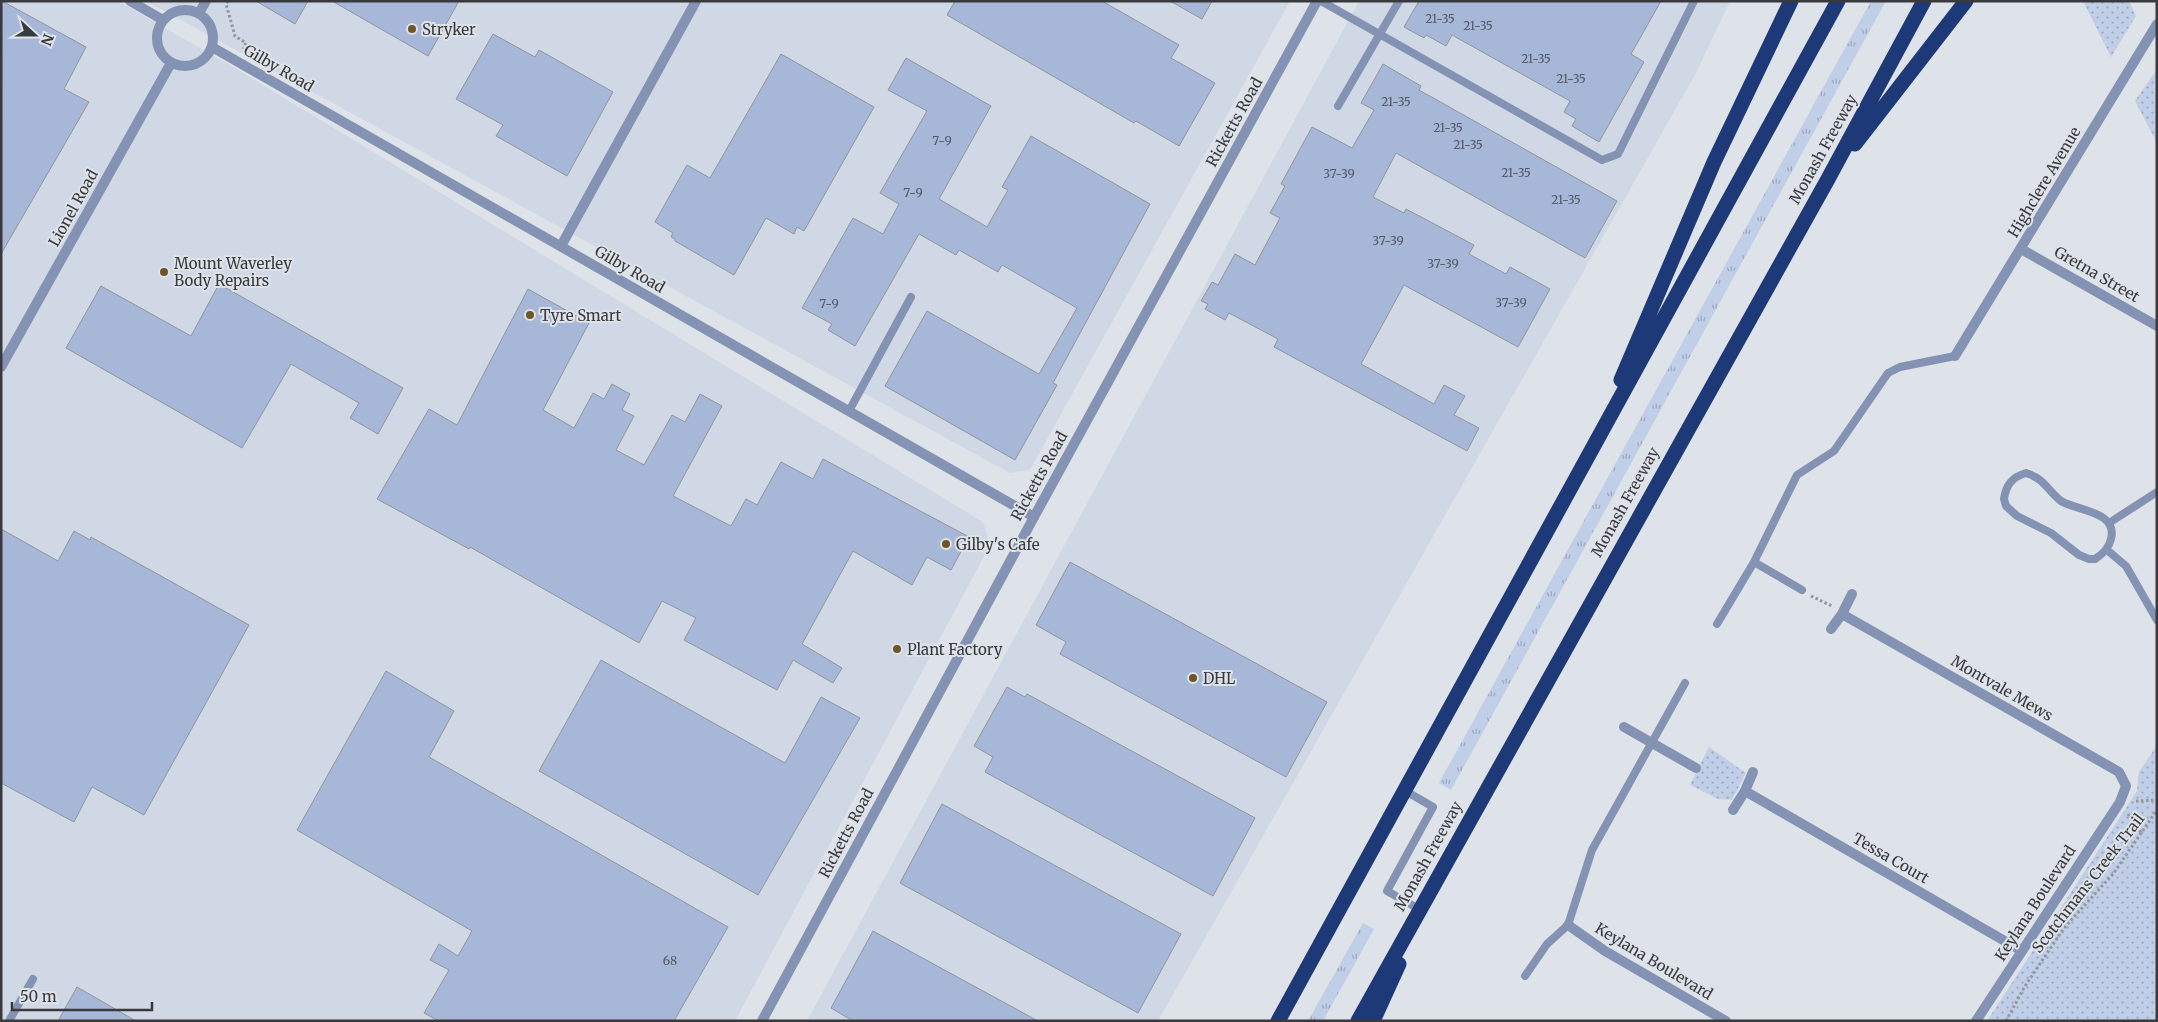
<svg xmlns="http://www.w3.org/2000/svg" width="2158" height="1022" font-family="Merriweather,serif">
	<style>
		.built { fill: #d0d7e5 }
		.grass { fill: url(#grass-tufts) }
		.park { fill: url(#park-dots) }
		.building { fill: #a6b7d8; stroke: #92959c }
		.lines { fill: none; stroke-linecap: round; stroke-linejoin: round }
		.path { stroke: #93969b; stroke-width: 3; stroke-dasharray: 2.5 2.5; stroke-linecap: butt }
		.service { stroke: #8493b3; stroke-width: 8 }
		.minor { stroke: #8493b3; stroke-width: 10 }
		.tertiary { stroke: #8493b3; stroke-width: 10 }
		.motorway { stroke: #1e3977; stroke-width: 15 }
		.poi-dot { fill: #6d5626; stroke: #dee2e9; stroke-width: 2 }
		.labels { text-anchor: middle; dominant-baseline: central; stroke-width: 4; stroke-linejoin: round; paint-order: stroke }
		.number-label { font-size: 12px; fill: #545964 }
		.poi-label { font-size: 15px; fill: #383a3d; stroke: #dee2e9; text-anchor: start }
		.street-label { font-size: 15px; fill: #383a3d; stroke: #dee2e9 }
	</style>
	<defs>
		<pattern id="grass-tufts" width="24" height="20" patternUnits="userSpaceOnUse" patternTransform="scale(1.25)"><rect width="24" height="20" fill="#c0cee8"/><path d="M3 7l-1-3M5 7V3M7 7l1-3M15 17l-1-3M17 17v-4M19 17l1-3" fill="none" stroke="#9da8bd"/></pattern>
		<pattern id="park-dots" width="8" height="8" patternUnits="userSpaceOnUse" patternTransform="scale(1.25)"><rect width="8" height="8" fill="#c0cee8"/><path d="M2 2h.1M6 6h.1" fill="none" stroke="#9da8bd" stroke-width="1.8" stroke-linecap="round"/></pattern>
	</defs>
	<rect width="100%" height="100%" fill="#dee2e9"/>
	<!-- built -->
	<path class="built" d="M1 1H118L233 67 983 522 990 545 735 1021H1Z
		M146 1H1290L1030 470 1010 473Z
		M1359 1H1730L1696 73 1158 1021H807Z"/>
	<!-- grass -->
	<path class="grass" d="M1871 1H1886L1451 790 1439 783Z
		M1363 923 1374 929 1323 1021H1308Z"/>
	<!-- park -->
	<path class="park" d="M2083 1H2129L2136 16 2111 57Z
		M2157 69V143L2135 101Z
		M2157 745V1021H1987L2137 791 2139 772Z
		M1709 747 1746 773 1732 800 1718 799 1690 785Z"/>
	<!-- building -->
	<path class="building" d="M2 1 86 47 64 89 89 102 1 254Z
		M256 1H308L295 24Z
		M332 1H459L428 56Z
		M955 1H1102L1179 45 1171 58 1215 83 1179 146 1136 121 1134 123 947 15Z
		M1170 1H1212L1202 19Z
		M1419 1H1661L1631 54 1644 62 1599 142 1572 126 1576 119 1564 112 1570 101 1452 35 1446 46 1426 35 1424 38 1404 27Z
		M493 34 535 57 539 50 613 92 567 176 496 136 503 125 456 99Z
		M781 54 874 107 804 231 797 227 794 234 766 218 734 275 675 241V239L671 237 673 233 655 222 687 165 710 178Z
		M906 58 991 106 939 199 987 227 1008 190 1002 187 1031 136 1150 204 1053 383 1057 385 1015 460 885 386 927 311 1039 374 1077 308 1002 265 998 272 959 250 956 255 919 234 855 346 828 330 832 324 802 308 853 218 883 234 899 204 880 193 927 111 888 90Z
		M1383 64 1421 86 1419 90 1617 201 1585 258 1396 153 1373 197 1404 213 1406 209 1474 245 1469 254 1506 274 1510 267 1550 289 1518 347 1404 285 1361 364 1434 404 1444 385 1465 396 1454 415 1479 428 1467 451 1274 347 1278 339 1229 313 1225 320 1205 309 1208 304 1201 301 1212 282 1218 285 1235 254 1255 265 1280 218 1270 213 1285 186 1281 184 1312 127 1352 148 1374 110 1361 103Z
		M219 284 403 388 378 434 350 418 359 403 291 364 242 448 66 348 101 286 191 336Z
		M528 289 589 323 543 410 574 428 593 393 604 399 612 384 630 394 622 410 634 416 616 450 644 465 672 415 685 422 700 394 722 406 673 496 731 526 746 499 757 505 781 462 813 479 823 459 969 537 951 570 927 557 912 585 853 551 802 644 842 668 833 683 793 660 777 690 684 640 696 618 662 601 639 643 470 547 469 549 377 499 429 409 457 425Z
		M1 529 58 561 74 531 90 540 91 537 249 625 144 815 92 787 74 822 1 783Z
		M1070 562 1327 702 1286 777 1060 654 1066 642 1036 625Z
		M601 660 785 763 821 697 860 718 758 895 539 771Z
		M386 671 454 711 429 757 728 927 674 1021H439L424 1013 449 970 430 960 439 944 458 956 472 931 297 830Z
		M1007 687 1025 697 1027 694 1255 818 1213 896 985 772 993 757 974 746Z
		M942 804 1181 934 1138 1013 900 883Z
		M873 931 1038 1021H853L831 1008Z
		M77 987 136 1021H58Z"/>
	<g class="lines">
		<!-- path -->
		<path class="path" d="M228 1 226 4 235 36 246 43 243 49
			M1811 596 1832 606
			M2136 801 2157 800
			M2128 814 2142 834
			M2006 1021 2025 986 2064 928 2113 874 2157 810"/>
		<!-- service -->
		<path class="service" d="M1321 1 1602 160 1618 154 1694 1
			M1338 106 1399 1
			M849 411 911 297
			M2026 473C2045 479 2047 490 2061 501 2077 511 2118 511 2111 539 2109 548 2103 554 2095 559H2089L2079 555 2051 533 2017 516 2006 506 2004 499C2006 485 2012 477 2026 473Z
			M2109 523 2157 492
			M2107 550 2126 566 2157 620
			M1802 590 1754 562 1797 475 1834 451 1888 373 1900 367 1955 356
			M1717 624 1754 562
			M1404 790 1433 807 1387 891 1419 909
			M1525 976 1547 944 1568 925 1592 850 1685 683
			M9 1021 33 979"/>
		<!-- minor -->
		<path class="minor" d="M130 1 163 20
			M157 38a28 28 0 1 1 56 0a28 28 0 1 1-56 0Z
			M199 13 206 1
			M212 47 1034 517
			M561 246 696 1
			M2021 249 2157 326
			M1955 356 2157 24
			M1 367 171 63
			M1842 614 2119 772 2126 786 2120 802 1976 1021
			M1831 629 1842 614 1852 594
			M1624 727 1696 768
			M1745 791 2022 951
			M1733 810 1745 791 1753 772
			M1568 925 1605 951 1726 1021"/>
		<!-- tertiary -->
		<path class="tertiary" d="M762 1021 1034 517 1317 1"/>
		<!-- motorway -->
		<path class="motorway" d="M1855 144 1966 1
			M1621 380 1714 162 1791 1
			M1278 1021 1838 1
			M1358 1021 1828 179 1924 1
			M1373 1021 1399 964"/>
	</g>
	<!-- markers -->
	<g class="poi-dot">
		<circle cx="412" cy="29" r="5"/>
		<circle cx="164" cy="272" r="5"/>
		<circle cx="530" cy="315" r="5"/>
		<circle cx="946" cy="544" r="5"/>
		<circle cx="897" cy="649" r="5"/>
		<circle cx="1193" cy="678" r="5"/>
	</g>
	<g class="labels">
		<!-- number labels -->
		<g class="number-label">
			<text x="1440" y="18">21-35</text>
			<text x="1478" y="25">21-35</text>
			<text x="1536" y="58">21-35</text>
			<text x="1571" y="78">21-35</text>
			<text x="1396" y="101">21-35</text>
			<text x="1448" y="127">21-35</text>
			<text x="942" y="140">7-9</text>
			<text x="1468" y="144">21-35</text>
			<text x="1516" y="172">21-35</text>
			<text x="1339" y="173">37-39</text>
			<text x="913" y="192">7-9</text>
			<text x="1566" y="199">21-35</text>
			<text x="1388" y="240">37-39</text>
			<text x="1443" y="263">37-39</text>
			<text x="1511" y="302">37-39</text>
			<text x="829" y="303">7-9</text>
			<text x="670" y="960">68</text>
		</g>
		<!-- poi labels -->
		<g class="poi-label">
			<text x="422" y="29">Stryker</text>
			<text x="174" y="263">Mount Waverley<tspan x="174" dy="17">Body Repairs</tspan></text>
			<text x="540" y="315">Tyre Smart</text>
			<text x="956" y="544">Gilby's Cafe</text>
			<text x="907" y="649">Plant Factory</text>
			<text x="1203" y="678">DHL</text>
		</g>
		<!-- street labels -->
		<g class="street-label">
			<text transform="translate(279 68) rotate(30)">Gilby Road</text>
			<text transform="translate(1234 122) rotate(-61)">Ricketts Road</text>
			<text transform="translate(1823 149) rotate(-61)">Monash Freeway</text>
			<text transform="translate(2044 182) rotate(-59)">Highclere Avenue</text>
			<text transform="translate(73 208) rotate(-61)">Lionel Road</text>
			<text transform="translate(630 269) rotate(30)">Gilby Road</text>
			<text transform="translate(2097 274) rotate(30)">Gretna Street</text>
			<text transform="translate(1039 476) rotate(-61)">Ricketts Road</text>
			<text transform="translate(1625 502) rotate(-61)">Monash Freeway</text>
			<text transform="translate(2002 688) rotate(30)">Montvale Mews</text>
			<text transform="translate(846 833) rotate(-62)">Ricketts Road</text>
			<text transform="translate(1428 856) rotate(-61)">Monash Freeway</text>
			<text transform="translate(1891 858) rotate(30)">Tessa Court</text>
			<text transform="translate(2088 883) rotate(-52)">Scotchmans Creek Trail</text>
			<text transform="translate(2035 903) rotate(-57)">Keylana Boulevard</text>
			<text transform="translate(1654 961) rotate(31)">Keylana Boulevard</text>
		</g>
	</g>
	<!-- border -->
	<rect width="2158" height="1022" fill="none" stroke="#383a3d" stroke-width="5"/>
	<!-- north arrow -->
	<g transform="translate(35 35) rotate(111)" stroke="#dee2e9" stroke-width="4" paint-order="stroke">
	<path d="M0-4L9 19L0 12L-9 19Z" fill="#383a3d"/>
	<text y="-8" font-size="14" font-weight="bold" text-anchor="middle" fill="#383a3d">N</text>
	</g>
	<!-- scale -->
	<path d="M12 1002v8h140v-8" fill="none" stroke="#383a3d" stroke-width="2.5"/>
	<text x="20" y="1002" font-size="15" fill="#383a3d" stroke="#dee2e9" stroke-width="4" paint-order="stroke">50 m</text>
</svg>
